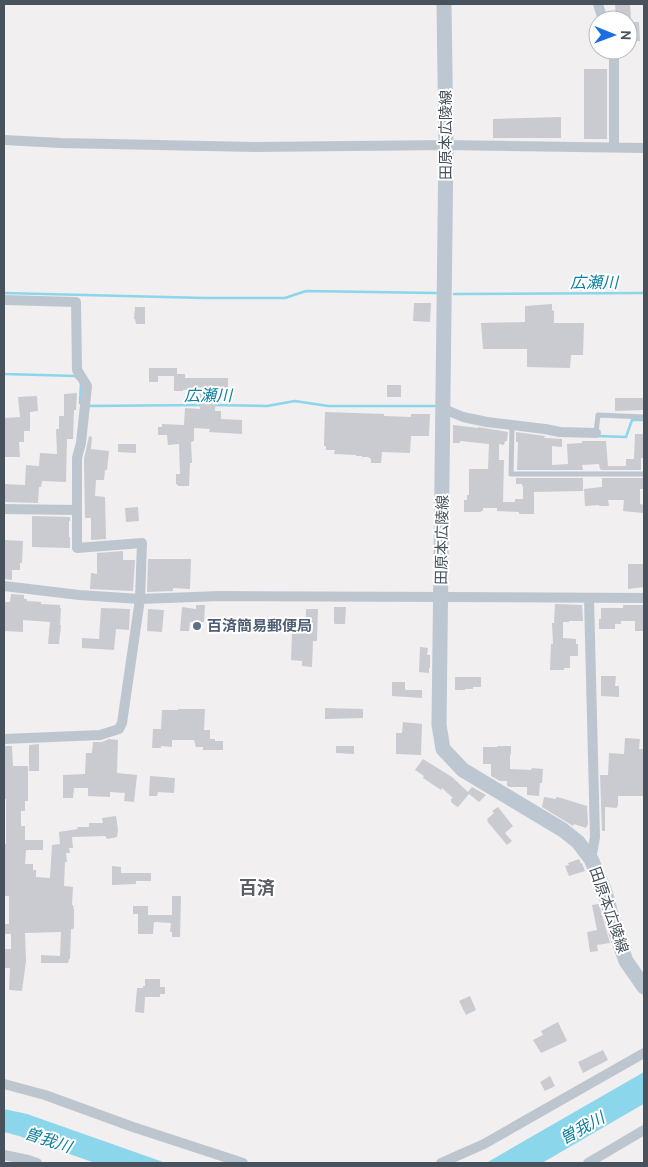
<svg xmlns="http://www.w3.org/2000/svg" width="648" height="1167" font-family="Cabin,'Noto Sans JP',sans-serif">
	<style>
		.water { fill: #8bd6eb }
		.lines { fill: none; stroke-linecap: round; stroke-linejoin: round }
		.stream { stroke: #8bd6eb; stroke-width: 2.5 }
		.building { fill: #c9cbd1 }
		.service { stroke: #bdc6ce; stroke-width: 5 }
		.minor { stroke: #bdc6ce; stroke-width: 10 }
		.secondary { stroke: #bcc7d2; stroke-width: 15 }
		.service-dot { fill: #5c6f8a; stroke: #fff; stroke-width: 2 }
		.labels { text-anchor: middle; dominant-baseline: central; stroke-width: 4; stroke-linejoin: round; paint-order: stroke }
		.street-label { font-size: 15px; fill: #47525c; stroke: #fff }
		.service-label { font-size: 15px; font-weight: bold; fill: #4e5e75; stroke: #fff; text-anchor: start }
		.water-label { font-size: 16px; font-style: italic; fill: #0d80a1; stroke: #fff }
		.quarter-label { font-size: 18px; font-weight: bold; fill: #5b5f64; stroke: #fff }
	</style>
	<rect width="100%" height="100%" fill="#f1efef"/>
	<!-- water -->
	<path class="water" d="M644 1072V1104L640 1106 542 1163H486Z
		M4 1109 27 1114 166 1163H95L19 1136 4 1132Z"/>
	<g class="lines">
		<!-- stream -->
		<path class="stream" d="M4 293 205 298H285L306 291 436 293
			M454 294 644 293
			M4 373 5 374 75 376 78 379
			M81 383 80 403 82 404
			M212 405 267 406 295 401 328 406H436
			M87 406 201 405
			M597 436 626 437 632 420H644"/>
	</g>
	<!-- building -->
	<path class="building" d="M615 4H630L631 20H616Z
		M628 22H639L640 41H637V42H628Z
		M584 69H607V139H584Z
		M561 117V138H493V119Z
		M414 303H431L430 322 413 321Z
		M552 304V310L554 311V323H584L583 355H571L570 368 527 367V349H483L481 323 525 322V306Z
		M135 307H145V324H136L135 319H134Z
		M149 368H177V374H185V378H228V394H216L215 411H221V419L242 420V434L209 432 210 429 194 428V441L191 442 192 463H190L189 486H178V485L176 484V474H180L179 444 168 445 167 435H158V427H162V424L184 425 185 408 200 409V394L197 393V389L183 390V391H174V376H158V382H149Z
		M387 385H401V397H387Z
		M77 393 76 410H74L73 439H67L66 482 42 481 41 487H39L38 503 4 502V484L25 485 26 465 39 466 40 453 57 454 56 429H59V416H64V394Z
		M37 396 38 411 30 412V431H24V442H19L20 457H4V418L20 417 18 397Z
		M615 398H644V410L615 411Z
		M325 412 384 414V416L411 417V414H430L429 436H411L410 453 382 452 381 463H371V459L368 457H362V456H356V455L334 454 335 450H326V446H324Z
		M453 425 478 428V427L508 432 507 441H505L504 445 499 444V460H504L503 502H515V499H523V486H522V484H516V478H583V491L534 492V514H519V512L497 511V508H483V511H481V512H464V500H467V495H469V469H488L489 444 460 441V443H453Z
		M516 432 545 436 544 438 562 439V447L552 446V465L568 464 567 444 582 443V441H606L608 466H626V459H634L635 434H644V458H641V470H602L600 469 599 464 582 465 583 470H517L518 442H516Z
		M89 436 92 437 91 449 109 451 107 470H105L104 480H96L95 496 105 497 106 539 91 540V518H85L84 459Z
		M118 444H136V453L118 452Z
		M602 478H644V489H640V504L644 505V513L623 511 624 500H608L609 506H600L598 505 585 506 584 489 602 487Z
		M138 507 139 521 126 522 125 508Z
		M32 516 70 517V521H69V537H70V548L32 547Z
		M4 540 23 541 22 563H20V570H12V580L4 579Z
		M123 551V560H135L133 591 90 589 91 573 97 574V553Z
		M148 559H191L190 589 173 588V591L147 592Z
		M628 564H644V587L628 589Z
		M11 594 24 595V599H27V601L41 602V604L60 605V608H61L60 625H61L59 644H48L50 622 23 620V632L4 631V602H10Z
		M555 604 582 605 583 621H569V622H563V638L576 639V644H578V656H570V668H564V670H550L551 644H553L552 623H554Z
		M196 605H205L204 622H190L189 631H180L182 607 196 609Z
		M623 605H644V631H635V621H621V624H615V629H599V619H601V608H623Z
		M334 607H346L345 624H335L334 623Z
		M101 608 130 609 129 630 116 629 114 650 82 648V638L99 639Z
		M148 609 164 610 162 632 147 631Z
		M306 609H318L317 641H313L312 667 302 666V661L291 660 292 633H305Z
		M420 647 428 648 427 655H430V668H429V673L419 672Z
		M601 676H616L615 686H619V697L601 696Z
		M455 677H481V687H473V689H465V690H455Z
		M392 682H405V689L406 690H422V698L392 696Z
		M325 708 363 709V718L325 719Z
		M178 709H205L204 730H210V739H215V741H223V750H203V747H196L194 740H172V747L161 746V748H152L153 729H161L162 710H178Z
		M403 722 422 724 421 755 396 754V733H402Z
		M625 738 640 739 639 749H644V796H618V806H617V808L605 807V831H602L600 775H608L609 753 624 754Z
		M109 739 118 740 117 773 137 775 134 802 124 801 125 793 110 792V797L88 796V788H74L73 798H63V775L85 774 86 753H92L93 742H102Z
		M39 744V771H29V745Z
		M4 746H12L13 766H28V801H25V811H21V826H25V840H43V850H26L25 864H33V870H36V877L50 878 52 845 60 844 59 832 78 829 77 827H89V823H103L102 818 116 816 118 830 117 837 107 839 106 837 105 836 72 837 73 848H69L70 853H66L67 862H65L64 886 73 887 72 905H73L74 910V927L73 929H71L70 959H69L68 963H41V955L60 956 61 932 25 933 26 961 22 991 9 990 10 968H4V949H11V934H4V924H9V896H4V845L6 844V799H4Z
		M336 746H354V754L336 753Z
		M497 746H511V754L510 755V769L531 770 532 768 543 769 542 783H540L539 796 527 795V787H510L507 786V781H500L491 776V764H483V747H497Z
		M423 759 452 777 468 792 472 787 486 795 479 802 469 794 458 807 456 806 451 802V799L453 798 442 788 441 790 423 778 424 776 415 770Z
		M150 776 175 778 174 793 158 792 157 796H149Z
		M544 797 556 799V797L561 798 587 806 588 824 586 828 574 824 573 826 542 807Z
		M498 807 513 826 505 833 512 841 507 845 487 821 488 820 487 819 494 813 492 811Z
		M579 859 581 864 582 863 585 871 569 876 565 866 569 865 568 863Z
		M112 866 121 867V873H151V881H136V884L112 885Z
		M172 896H181L180 937H172V932H170L171 923 154 922 153 934H138V914H133V906H148V915H172Z
		M599 904 610 943 597 945 598 951 590 952 587 932 597 930 592 905Z
		M145 979H160V987H165V994H160V997H145L144 1013 135 1012 137 988H143V986H145Z
		M470 996 476 1010 466 1015 459 1001Z
		M558 1022 567 1041 541 1053 533 1040 543 1035 541 1031Z
		M603 1050 608 1060 583 1073 578 1062Z
		M550 1076 555 1086 545 1091 540 1082Z"/>
	<g class="lines">
		<!-- service -->
		<path class="service" d="M512 430 511 474H644
			M596 433 598 415 644 417"/>
		<!-- minor -->
		<path class="minor" d="M598 4 603 20
			M613 50 614 53V147
			M4 140 61 143 255 147 446 145 644 148
			M4 300 76 302 77 370 87 386 81 443 77 458V548L142 543 140 599 122 723 119 729 100 735 4 739
			M444 409 463 417 487 422 545 429 560 432 596 433
			M4 509 77 510
			M4 586 79 595 140 599 220 596 644 598
			M589 598 595 837 591 859
			M4 1084 45 1095 133 1127 243 1163
			M4 1155 28 1160 37 1163
			M441 1163 484 1144 644 1053
			M588 1163 644 1130"/>
		<!-- secondary -->
		<path class="secondary" d="M444 4 446 145 439 725 443 749 463 770 563 830 578 842 591 859 605 892 617 936 626 961 644 987"/>
	</g>
	<!-- markers -->
	<circle class="service-dot" cx="197" cy="626" r="5"/>
	<g class="labels">
		<!-- street labels -->
		<g class="street-label">
			<text transform="translate(446 135) rotate(-90)">田原本広陵線</text>
			<text transform="translate(442 540) rotate(-89)">田原本広陵線</text>
			<text transform="translate(609 910) rotate(71)">田原本広陵線</text>
		</g>
		<!-- service labels -->
		<g class="service-label">
			<text x="207" y="626">百済簡易郵便局</text>
		</g>
		<!-- water labels -->
		<g class="water-label">
			<text x="594" y="282">広瀬川</text>
			<text x="208" y="395">広瀬川</text>
			<text transform="translate(582 1128) rotate(-29)">曽我川</text>
			<text transform="translate(48 1140) rotate(18)">曽我川</text>
		</g>
		<!-- quarter labels -->
		<g class="quarter-label">
			<text x="257" y="888">百済</text>
		</g>
	</g>
	<!-- border -->
	<rect width="648" height="1167" fill="none" stroke="#47525c" stroke-width="10"/>
	<!-- north arrow -->
	<g transform="translate(613 35) rotate(91)"><circle r="24" fill="#ffffff" stroke="#b5babe"/>
	<path d="M0-4L9 19L0 12L-9 19Z" fill="#1a6ee0"/>
	<text y="-8" font-size="14" font-weight="bold" text-anchor="middle" fill="#47525c">N</text>
	</g>
</svg>
